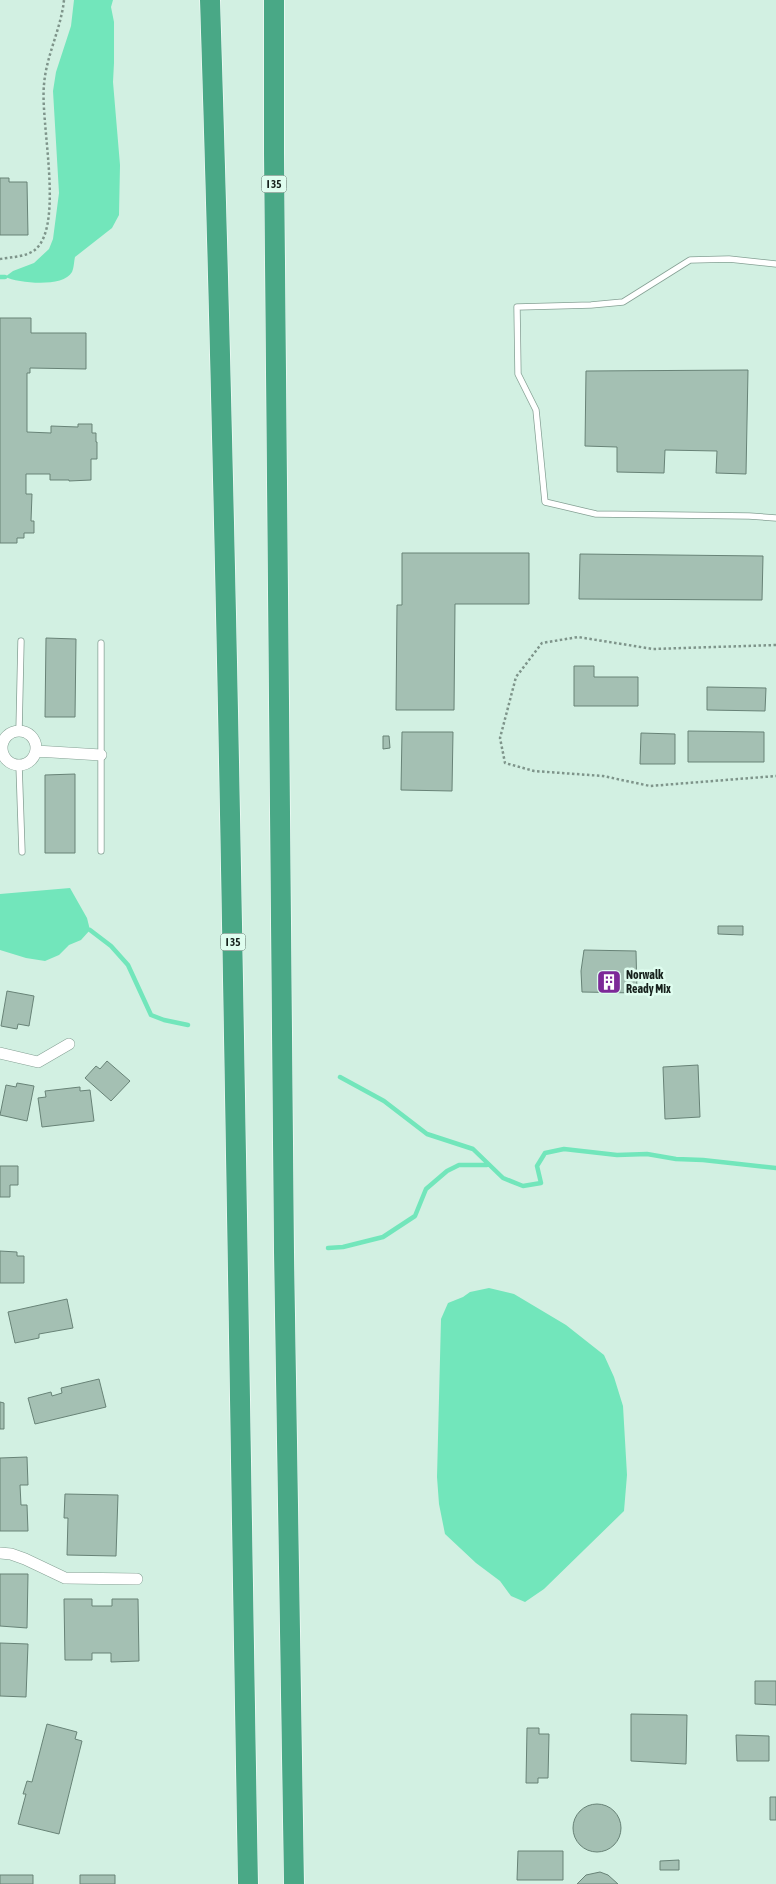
<svg xmlns="http://www.w3.org/2000/svg" width="776" height="1884" font-family="'Asap Condensed',sans-serif">
	<style>
		.water { fill: #72e6bb }
		.lines { fill: none; stroke-linecap: round; stroke-linejoin: round }
		.stream { stroke: #72e6bb; stroke-width: 4.5 }
		.building { fill: #a4c0b3; stroke: #688377 }
		.service-casing { stroke: #85a094; stroke-width: 7 }
		.minor-casing { stroke: #85a094; stroke-width: 12 }
		.motorway-casing { stroke: #fff; stroke-width: 21 }
		.path { stroke: #7e948a; stroke-width: 2.5; stroke-dasharray: 2.5 2.5; stroke-linecap: butt }
		.service { stroke: #fff; stroke-width: 5.5 }
		.minor { stroke: #fff; stroke-width: 11 }
		.motorway { stroke: #49a886; stroke-width: 20 }
		.labels { text-anchor: middle; dominant-baseline: central; stroke-width: 5; stroke-linejoin: round; paint-order: stroke }
		.shield { fill: #dffdef; stroke: #52635b; stroke-width: 1 }
		.shield-label { font-size: 11px; font-weight: bold; fill: #16211c }
		.poi-label { font-size: 12px; font-weight: bold; fill: #16211c; stroke: #dffdef; text-anchor: start }
	</style>
	<rect width="100%" height="100%" fill="#d2f0e2"/>
	<!-- water -->
	<path class="water" d="M74 0H113L111 7 114 22V63L113 82 120 165 119 215 112 228 75 257C74 261 74 268 72 272 63 288 19 283 5 277L13 271 34 263 49 249 53 239 59 193 53 91 56 72 71 26Z
		M70 888 87 918 90 930 81 940 69 945 59 955 45 961 26 958 0 950V894Z
		M489 1288 514 1294 566 1325 604 1355 614 1377 623 1406 627 1475 624 1511 544 1589 525 1602 511 1596 500 1581 476 1563 445 1534 439 1504 437 1477 441 1319 448 1303 463 1297 470 1292Z"/>
	<g class="lines">
		<!-- stream -->
		<path class="stream" d="M0 277H5
			M90 930 111 946 128 965 151 1015 164 1020 188 1025
			M340 1077 384 1101 427 1134 473 1149 503 1178 523 1186 541 1183 537 1166 545 1153 564 1149 617 1155 647 1154 676 1159 703 1160 776 1168
			M328 1248 343 1247 383 1237 415 1216 426 1189 447 1171 459 1165H487"/>
	</g>
	<!-- building -->
	<path class="building" d="M0 178H9V182H27L28 235H0Z
		M0 318H31V333H86V369L30 368V373H27V432L51 433V426L78 427V424H92V433H96V442H97V459H91V480L69 481V480H50V474H26V494H32L31 521H34V533H24V538H17V543H0Z
		M748 370 746 474 716 473 717 451 665 450 664 473 617 472V447L585 446 586 371Z
		M402 553H529V604H455L454 710H396L397 605H402Z
		M580 554 763 556 762 600 579 599Z
		M46 638 76 639 75 717H45Z
		M574 666H594V677H638V706H574Z
		M707 687 766 688 765 711 707 710Z
		M688 731 764 732V762H688Z
		M402 732H453L452 791 401 790Z
		M641 733 675 734V764H640Z
		M383 736H389L390 748 383 749Z
		M75 774V853H45V775Z
		M718 926H743V935L718 934Z
		M584 950 636 951 637 993 582 992 581 971Z
		M7 991 34 996 29 1026 18 1024 17 1029 1 1026Z
		M107 1061 130 1081 111 1101 85 1078 96 1066 100 1069Z
		M698 1065 700 1117 665 1119 663 1067Z
		M17 1083 34 1086 27 1121 0 1115 6 1085 16 1087Z
		M80 1087V1091L90 1090 94 1121 42 1127 38 1098 46 1097 45 1091Z
		M0 1166H18V1185H10V1197H0Z
		M0 1251 17 1252V1256H24V1283H0Z
		M67 1299 73 1328 39 1334V1338L15 1343 8 1312Z
		M99 1379 106 1407 35 1424 28 1398 51 1392 52 1396 62 1393 61 1388Z
		M0 1402 4 1403V1429H0Z
		M27 1457 28 1485H20L21 1505H27L28 1531H0V1458Z
		M65 1494 118 1495 116 1556 67 1555 68 1518H64Z
		M0 1574H28L27 1628 0 1626Z
		M64 1599H92V1606H112V1599H138L139 1661 111 1662V1653H92V1660H65Z
		M0 1643 28 1644 26 1697 0 1696Z
		M755 1681H776V1705L755 1704Z
		M631 1714 687 1715 686 1764 631 1761Z
		M47 1724 77 1732 75 1739 82 1741 59 1834 18 1824 26 1794H23L27 1781 32 1782Z
		M527 1728H539V1734H549L548 1778H538V1783H526Z
		M736 1735 769 1736V1761H737Z
		M770 1797H776V1820H770Z
		M573 1828a24 24 0 1 1 48 0a24 24 0 1 1-48 0Z
		M518 1851H563V1880H517Z
		M679 1860V1870H660V1861Z
		M600 1872 608 1875 618 1884H577L586 1875Z
		M0 1875H33V1884H0Z
		M80 1875H115V1884H80Z"/>
	<g class="lines">
		<defs>
			<path id="service" d="M776 264 729 259 690 260 623 302 591 305 517 307 518 374 536 410 545 502 596 514 749 516 776 518
				M101 643V851
				M19 731 21 641
				M19 765 22 852"/>
			<path id="minor" d="M2 748a17 17 0 1 1 34 0a17 17 0 1 1-34 0Z
				M36 751 101 755
				M0 1053 38 1062 69 1044
				M0 1553 11 1554 25 1559 65 1578 137 1579"/>
			<path id="motorway" d="M210 0C230 628 237 1256 248 1884
				M274 0V153L284 1252 294 1884"/>
		</defs>
		<!-- service casing -->
		<use href="#service" class="service-casing"/>
		<!-- minor casing -->
		<use href="#minor" class="minor-casing"/>
		<!-- motorway casing -->
		<use href="#motorway" class="motorway-casing"/>
		<!-- path -->
		<path class="path" d="M0 259C11 257 27 257 36 249 64 223 40 122 44 85 46 56 61 29 64 0
			M776 645 653 649 578 637 542 643 516 677 500 738 505 763 534 771 603 776 650 786 776 776"/>
		<!-- service -->
		<use href="#service" class="service"/>
		<!-- minor -->
		<use href="#minor" class="minor"/>
		<!-- motorway -->
		<use href="#motorway" class="motorway"/>
	</g>
	<!-- icons -->
	<defs>
		<symbol id="building-square" viewBox="-11 -11 22 22"><rect x="-9" y="-9" width="18" height="18" rx="4" fill="#7d2998" stroke="#dffdef"/><path d="M-4-6H4V6H1V3H-1V6H-4ZM-2.5-4.3h1.7v1.8h-1.7ZM.8-4.3h1.7v1.8H.8ZM-2.5-1h1.7V.8h-1.7ZM.8-1h1.7V.8H.8Z" fill="#fff"/></symbol>
	</defs>
	<g fill-rule="evenodd">
		<use href="#building-square" x="595" y="968" width="28" height="28"/>
	</g>
	<g class="labels">
		<!-- shield labels -->
		<g class="shield">
			<rect x="261.5" y="175.5" width="25" height="17" rx="4"/>
			<rect x="220.5" y="933.5" width="25" height="17" rx="4"/>
		</g>
		<g class="shield-label">
			<text x="274" y="184">I 35</text>
			<text x="233" y="942">I 35</text>
		</g>
		<!-- poi labels -->
		<g class="poi-label">
			<text x="626" y="975">Norwalk<tspan x="626" dy="14">Ready Mix</tspan></text>
		</g>
	</g>
</svg>
